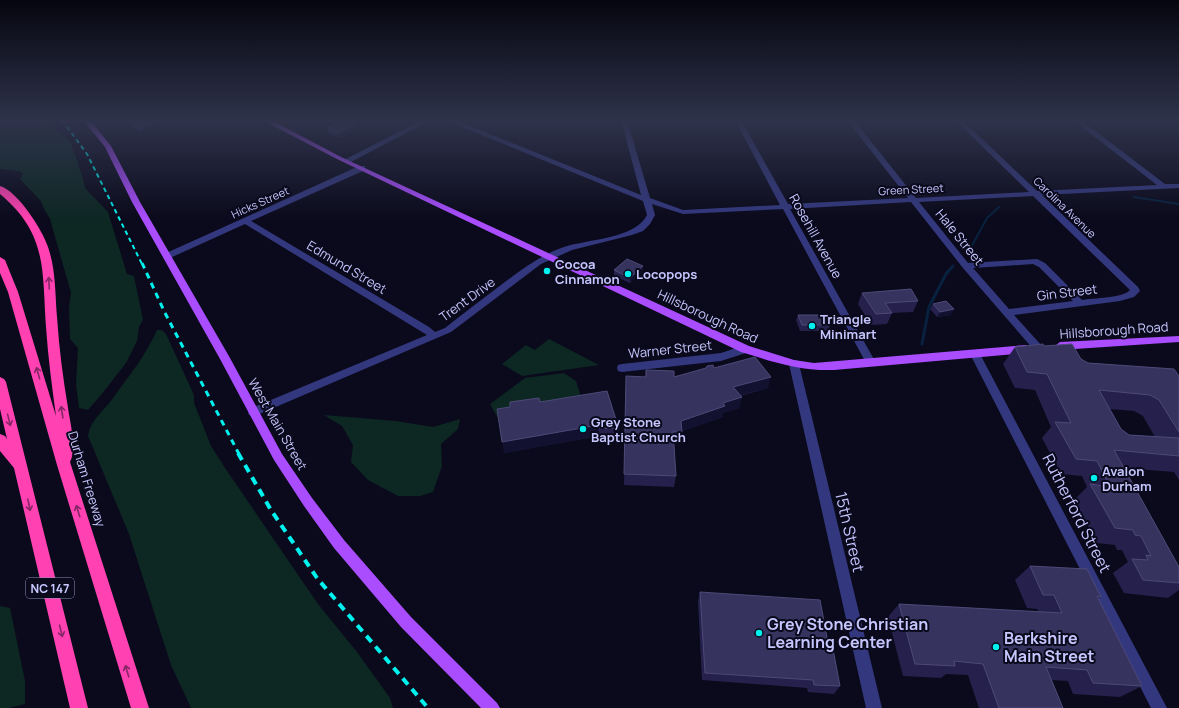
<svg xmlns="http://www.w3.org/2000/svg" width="1179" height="708" font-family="Manrope,sans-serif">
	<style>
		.green { fill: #0d2723 }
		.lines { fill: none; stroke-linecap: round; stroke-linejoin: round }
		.stream-far1 { stroke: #08213e; stroke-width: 2 }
		.stream { stroke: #08213e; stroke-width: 3 }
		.minor { fill: #33387e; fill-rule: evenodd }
		.major { fill: #a94dff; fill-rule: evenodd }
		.highway { fill: #ff41b1; fill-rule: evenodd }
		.rail-far2 { stroke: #00f1ee; stroke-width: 2; stroke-dasharray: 4.5 3.5; stroke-linecap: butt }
		.rail-far1 { stroke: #00f1ee; stroke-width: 3; stroke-dasharray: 6 5; stroke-linecap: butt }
		.rail { stroke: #00f1ee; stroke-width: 4; stroke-dasharray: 8 6; stroke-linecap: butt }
		.wall { fill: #25214c; fill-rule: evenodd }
		.shaded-wall { fill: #131130 }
		.building { fill: #36335f; stroke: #4d4a78 }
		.oneway { stroke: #852666 }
		.poi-dot { fill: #00f1ee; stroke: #0b0a1c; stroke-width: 1.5 }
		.labels { text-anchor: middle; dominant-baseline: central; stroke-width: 4; stroke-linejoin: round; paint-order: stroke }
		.far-street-label { font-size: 11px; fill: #c6c6ff; stroke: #0b0a1c }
		.shield { fill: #0b0a1c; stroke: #8e8ebb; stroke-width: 1 }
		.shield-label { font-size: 12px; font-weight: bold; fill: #c6c6ff }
		.street-label { font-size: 13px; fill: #c6c6ff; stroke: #0b0a1c }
		.poi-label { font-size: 13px; font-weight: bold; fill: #c6c6ff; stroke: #0b0a1c; text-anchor: start }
		.near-street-label { font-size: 16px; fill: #c6c6ff; stroke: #0b0a1c }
		.near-poi-label { font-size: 16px; font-weight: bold; fill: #c6c6ff; stroke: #0b0a1c; text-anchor: start }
	</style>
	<rect width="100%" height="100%" fill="#0b0a1c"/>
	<!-- green -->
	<path class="green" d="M0 120H44L71 143 82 175 85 188 108 212 127 274 134 276 143 320 139 327 137 341 126 363 101 395 88 410 79 408 76 385 78 348 70 339 69 308 71 293 50 219 45 211 41 201 20 179 23 174 19 171 0 169Z
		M157 330H162L166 334 194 395V403L211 446 225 468 318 604 357 652 390 698 393 708H191L171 665 129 534 88 436C91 419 103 412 113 398 129 376 146 355 157 330Z
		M549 339 599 365 522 376 502 364 526 345 535 350Z
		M564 373 576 381 584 406 499 420 490 404 525 378Z
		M324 415 396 421 433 427 460 419 458 429 441 444 442 466 433 492 420 496H398L368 480 351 462 353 445 342 426Z
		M0 606 10 608 25 681V704L9 708H0Z"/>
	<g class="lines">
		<!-- stream-far1 -->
		<path class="stream-far1" d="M1134 197 1179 204
			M968 253 987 218 999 207"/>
		<!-- stream -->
		<path class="stream" d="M922 344 929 307 946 274 953 266"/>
		<!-- minor -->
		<path class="minor" d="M422 120H431L349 163H346L342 161Z
			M445 120H455L641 195 621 120H627L650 198 683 210 780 205 735 120H741L788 204 908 198 847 120H854L916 198 1029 192 955 120H962L1037 191 1157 185 1073 120H1081L1165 184H1179V188L1042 195 1138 287 1140 291 1134 297 1120 301 1014 315 1042 346 1043 348 1042 350H1034L963 268 911 202 790 209 876 363 875 366H867L866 363 783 209 683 214 652 204 655 215 650 224 643 231 632 235 572 250 541 264 451 332 257 415 253 416 249 415 248 412 249 409 427 335 245 224 170 258H164L163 256 164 254 359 166H365V170L251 221 429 327 435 332 445 328C463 314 482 299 501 285 521 270 540 255 564 247 588 239 635 239 647 215L643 201ZM1033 196 1130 290C1123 298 1094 298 1082 300L1045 263 1037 259 968 263 919 202ZM1033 264 1039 267 1073 301 1009 309 973 268Z
			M745 345 750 349 749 352 721 361 622 372 618 371 617 368 618 365 622 364 721 353Z
			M975 350 979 351 980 354 1167 708H1151L970 354 971 351Z
			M794 360 798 361 799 364 882 708H866L789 364 790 361Z"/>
		<!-- major -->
		<path class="major" d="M83 120H90L111 146 140 202 230 358 282 454 312 498 344 540 411 617 497 703 500 708H481L401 627 334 548 304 506 274 460 220 359 132 202 105 147Z
			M262 120H271L341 157 749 346 794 360 814 363 1026 345 1031 349 1026 353 834 370C799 371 774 362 741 352L337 159Z
			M1179 336V342L1060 350 1055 346 1060 342Z"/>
		<!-- highway -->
		<path class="highway" d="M0 186C18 191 43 231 48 247 56 270 55 294 57 317 59 348 63 378 68 408 70 422 77 449 70 462L149 708H131L57 465 8 292 0 273V257L5 260 18 292 56 416C52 387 48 357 46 327 42 271 48 234 0 194Z
			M0 377 4 379 6 382 88 708H70L14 468 0 451V434L5 436 7 439 0 409Z"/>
		<!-- rail-far2 -->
		<path class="rail-far2" d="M62 120 87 154 142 264"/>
		<!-- rail-far1 -->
		<path class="rail-far1" d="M142 263 164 311 239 454"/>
		<!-- rail -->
		<path class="rail" d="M238 453 271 510 317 578 428 708"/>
	</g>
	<!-- wall -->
	<path class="wall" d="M131 120H169L140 132 129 124 128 122Z
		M356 124 357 129 339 138 328 133 327 128Z
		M643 266 642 272 630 283 614 276V270Z
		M862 293 918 301 913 312 892 313 887 324 871 325 858 304Z
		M933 304 951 315 937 317 930 309Z
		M798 315 830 325 828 331H800L796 320Z
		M1044 346 1081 359 1088 363 1179 376V480L1174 472 1124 468 1179 567V590L1168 598 1124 593 1113 573 1128 562 1122 550H1117L1115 545 1097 543 1074 500 1087 487 1082 476 1061 474 1042 438 1051 427 1035 390 1015 388 1003 364 1015 347ZM1110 409 1134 411 1143 416 1155 437 1129 435 1121 429Z
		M714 368 768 388 740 396 742 397 739 408 723 413V417L682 431 680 443 674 442 676 476 674 487 624 485 626 376 645 377 646 370 674 377Z
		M540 402 619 429V440L599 439V436L504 453Z
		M1030 566 1101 597 1098 599 1142 686 1120 697 1073 694 1068 681 1052 680 1063 708H979L968 675 946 674 941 678 903 676 888 617 899 604 1039 612 1037 609 1027 608 1015 580Z
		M700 592 829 648 840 686 834 694 808 692 807 688 702 680 698 601Z"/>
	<!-- shaded-wall -->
	<path class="shaded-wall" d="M162 120H169L140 132 139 129Z
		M356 124 357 129 339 138 337 133Z
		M643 266 642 272 630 283V278Z
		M954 309 951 315 937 317 940 312Z
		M771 377 768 388 730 398 733 387Z
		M742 397 739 408 723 413V417L679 432 681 421 723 403Z
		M599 425V436L504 453 502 442Z"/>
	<!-- building -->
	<path class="building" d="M131 120H162L139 129 128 122Z
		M344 120H347L356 124 337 133 327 128Z
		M627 259 643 266 630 278 614 270Z
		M911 289 918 301 885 303 892 313 876 314 862 293Z
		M946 301 954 309 940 312 933 304Z
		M798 315H826L830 325H802Z
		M1043 344 1044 346 1072 344 1081 359 1088 363 1174 369 1179 376V432L1159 400 1150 395 1099 390 1121 429 1129 435 1179 438V456L1114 450 1179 567V583L1143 580 1132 559 1148 560 1146 555 1151 556 1141 536 1135 535 1133 530 1115 528 1090 484 1110 487 1097 461 1076 459 1055 422 1071 423 1047 374 1027 372 1015 347Z
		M755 357 771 377 733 387 742 397 723 403 725 406 681 421 682 432 673 431 676 476 624 474 626 376 646 377V370L674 371V377L706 368 707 366 713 365 714 368Z
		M607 391 619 429 599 428V425L502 442 497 409 510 407V402L539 398 540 402Z
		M1030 566 1087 569 1101 597 1097 596 1142 686 1093 683 1087 670 1046 667 1063 708H999L983 664 954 661 955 666 915 664 899 604 1062 613 1054 595H1043Z
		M700 592 820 600 829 648 833 649 840 686 814 685 813 680 705 673Z"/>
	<!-- one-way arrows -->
	<defs><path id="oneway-shaft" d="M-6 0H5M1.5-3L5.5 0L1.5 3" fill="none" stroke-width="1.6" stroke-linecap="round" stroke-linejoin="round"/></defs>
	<g class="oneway">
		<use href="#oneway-shaft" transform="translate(49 283) rotate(-93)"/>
		<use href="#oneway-shaft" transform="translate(38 373) rotate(-106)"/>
		<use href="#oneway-shaft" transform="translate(62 412) rotate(-99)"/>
		<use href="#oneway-shaft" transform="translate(9 420) rotate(76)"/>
		<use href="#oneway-shaft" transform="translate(29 505) rotate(79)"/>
		<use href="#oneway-shaft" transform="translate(78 511) rotate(-107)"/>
		<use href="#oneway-shaft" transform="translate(61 631) rotate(76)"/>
		<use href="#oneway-shaft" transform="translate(127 671) rotate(-107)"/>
	</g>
	<!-- sky -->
	<linearGradient id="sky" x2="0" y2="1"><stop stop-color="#06060f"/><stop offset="0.55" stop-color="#2e334b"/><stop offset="1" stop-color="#2e334b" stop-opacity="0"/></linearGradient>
	<rect width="1179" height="219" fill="url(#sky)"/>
	<!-- markers -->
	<g class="poi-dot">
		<circle cx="547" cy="271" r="4"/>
		<circle cx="628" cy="274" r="4"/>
		<circle cx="812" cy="326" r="4"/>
		<circle cx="583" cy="429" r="4"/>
		<circle cx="1094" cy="478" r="4"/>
		<circle cx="759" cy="633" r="4"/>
		<circle cx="996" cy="647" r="4"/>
	</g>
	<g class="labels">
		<!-- far-street labels -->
		<g class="far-street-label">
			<text transform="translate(911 189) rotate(-3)">Green Street</text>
			<text transform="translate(260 202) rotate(-24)">Hicks Street</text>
			<text transform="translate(1065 207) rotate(44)">Carolina Avenue</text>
		</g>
		<!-- shield labels -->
		<rect class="shield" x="26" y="578" width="48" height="20" rx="3"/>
		<g class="shield-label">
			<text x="50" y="588">NC 147</text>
		</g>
		<!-- street labels -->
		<g class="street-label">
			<text transform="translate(816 236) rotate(61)">Rosehill Avenue</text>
			<text transform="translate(960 237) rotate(51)">Hale Street</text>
			<text transform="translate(347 267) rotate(31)">Edmund Street</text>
			<text transform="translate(1067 292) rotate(-7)">Gin Street</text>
			<text transform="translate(467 299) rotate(-36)">Trent Drive</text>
			<text transform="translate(708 316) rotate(25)">Hillsborough Road</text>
			<text transform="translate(1114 330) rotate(-4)">Hillsborough Road</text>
			<text transform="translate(670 349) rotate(-6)">Warner Street</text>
			<text transform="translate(278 424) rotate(60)">West Main Street</text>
			<text transform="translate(87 479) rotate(73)">Durham Freeway</text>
		</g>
		<!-- poi labels -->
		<g class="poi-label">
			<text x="555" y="264">Cocoa<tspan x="555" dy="15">Cinnamon</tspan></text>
			<text x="636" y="274">Locopops</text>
			<text x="820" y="319">Triangle<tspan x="820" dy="15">Minimart</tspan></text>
			<text x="591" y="422">Grey Stone<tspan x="591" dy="15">Baptist Church</tspan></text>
			<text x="1102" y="471">Avalon<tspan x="1102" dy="15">Durham</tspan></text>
		</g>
		<!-- near-street labels -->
		<g class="near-street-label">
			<text transform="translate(1077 513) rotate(63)">Rutherford Street</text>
			<text transform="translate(850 532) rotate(77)">15th Street</text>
		</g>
		<!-- near-poi labels -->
		<g class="near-poi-label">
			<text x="767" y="624">Grey Stone Christian<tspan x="767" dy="18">Learning Center</tspan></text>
			<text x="1004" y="638">Berkshire<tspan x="1004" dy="18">Main Street</tspan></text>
		</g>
	</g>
</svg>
